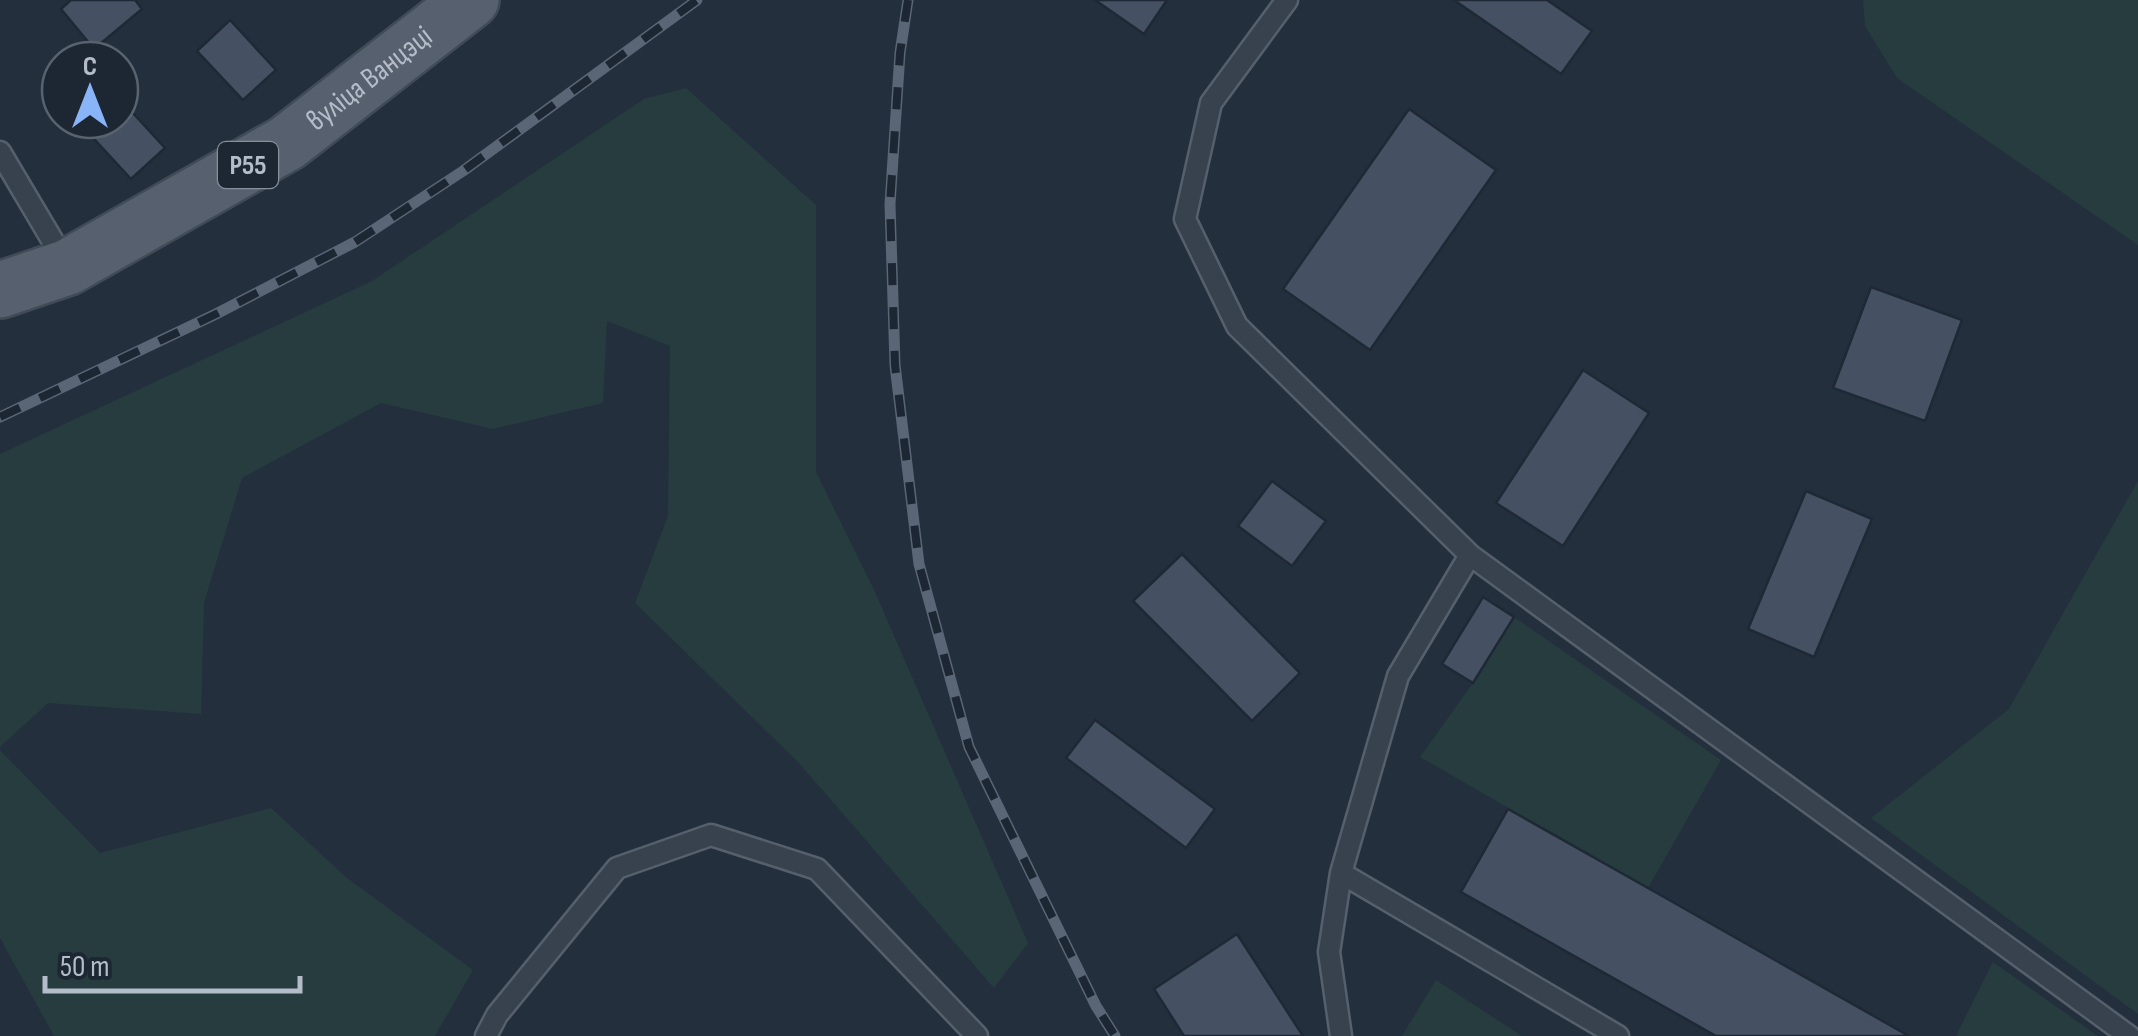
<svg xmlns="http://www.w3.org/2000/svg" width="2138" height="1036" font-family="'Sofia Sans Condensed',sans-serif">
	<style>
		.green { fill: #263c3f }
		.building { fill: #455162; stroke: #1f2835; stroke-width: 2.5 }
		.lines { fill: none; stroke-linecap: round; stroke-linejoin: round }
		.lane-casing { stroke: #565f6c; stroke-width: 25 }
		.primary-casing { stroke: #414a57; stroke-width: 60 }
		.lane { stroke: #38414e; stroke-width: 20 }
		.primary { stroke: #56606e; stroke-width: 55 }
		.rail-casing { stroke: #5a6575; stroke-width: 11 }
		.rail { stroke: #1d2633; stroke-width: 8; stroke-dasharray: 22; stroke-linecap: butt }
		.labels { text-anchor: middle; dominant-baseline: central; stroke-width: 9; stroke-linejoin: round; paint-order: stroke }
		.shield { fill: #1d2633; stroke: #878f9c; stroke-width: 2.5 }
		.shield-label { font-size: 28px; font-weight: bold; fill: #b4bcc9 }
		.street-label { font-size: 30px; fill: #b4bcc9; stroke: #1d2633 }
	</style>
	<rect width="100%" height="100%" fill="#242f3e"/>
	<!-- green -->
	<path class="green" d="M1863 0H2138V245L1897 78 1865 26Z
		M686 88 816 205V472L875 592 1028 943 994 988 799 763 635 603 668 516 670 346 607 321 603 403 493 429 381 403 242 478 204 603 201 714 48 703 0 747V454L372 281 644 99Z
		M2138 481V1014L1871 818 2009 709Z
		M1514 617 1721 760 1648 888 1420 757 1473 683Z
		M0 750 100 853 271 808 347 878 473 970 435 1036H54L0 938Z
		M1993 962 2098 1036H1956Z
		M1436 980 1522 1036H1402Z"/>
	<!-- building -->
	<path class="building" d="M71 0H135L142 9 94 49 61 9Z
		M1095 0H1167L1144 34Z
		M1454 0H1547L1592 31 1561 74Z
		M230 20 276 70 243 100 197 51Z
		M120 99 165 148 131 179 85 129 94 120H120Z
		M1409 109 1496 170 1370 350 1283 289Z
		M1871 287 1962 320 1925 421 1833 388Z
		M1583 370 1649 413 1563 546 1496 503Z
		M1272 481 1326 521 1292 566 1238 526Z
		M1806 491 1872 519 1814 657 1748 629Z
		M1182 554 1300 673 1252 721 1133 601Z
		M1483 597 1514 617 1473 683 1442 664Z
		M1095 720 1215 809 1186 848 1066 758Z
		M1508 809 1648 888 1909 1036H1716L1461 892Z
		M1237 934 1303 1036H1184L1154 989Z"/>
	<g class="lines">
		<defs>
			<path id="lane" d="M1287 0 1211 103 1185 219 1237 326 1470 555 2129 1036
				M0 152 67 265
				M1470 555 1398 676 1341 873 1618 1036
				M486 1036 497 1015 617 868 711 835 817 869 977 1036
				M1341 1036 1329 952 1341 873"/>
			<g id="primary">
				<path id="s1" d="M0 290 68 267 287 143 471 0"/>
			</g>
		</defs>
		<!-- lane casing -->
		<use href="#lane" class="lane-casing"/>
		<!-- primary casing -->
		<use href="#primary" class="primary-casing"/>
		<!-- lane -->
		<use href="#lane" class="lane"/>
		<!-- primary -->
		<use href="#primary" class="primary"/>
		<defs>
			<path id="rail" d="M908 0 900 53 890 204 895 365 919 564 969 747 1096 1006 1115 1036
				M0 417 216 314 355 242 463 171 697 0"/>
		</defs>
		<!-- rail casing -->
		<use href="#rail" class="rail-casing"/>
		<!-- rail -->
		<use href="#rail" class="rail"/>
	</g>
	<g class="labels">
		<!-- shield labels -->
		<rect class="shield" x="218" y="142" width="60" height="46" rx="8"/>
		<g class="shield-label">
			<text x="248" y="165">Р55</text>
		</g>
		<!-- street labels -->
		<g class="street-label">
			<text stroke="none"><textPath href="#s1" startOffset="428">вуліца Ванцэці</textPath></text>
		</g>
	</g>
	<!-- north arrow -->
	<g transform="translate(90 90)"><circle r="48" fill="#1d2633" stroke="#59626f" stroke-width="2.5"/>
	<path d="M0-8L18 38L0 25L-18 38Z" fill="#8ab4f8"/>
	<text y="-15" font-size="28" font-weight="bold" text-anchor="middle" fill="#b4bcc9">С</text>
	</g>
	<!-- scale -->
	<path d="M45 976v15h255v-15" fill="none" stroke="#b4bcc9" stroke-width="5"/>
	<text x="60" y="976" font-size="30" fill="#b4bcc9" stroke="#1d2633" stroke-width="8" paint-order="stroke">50 m</text>
</svg>
